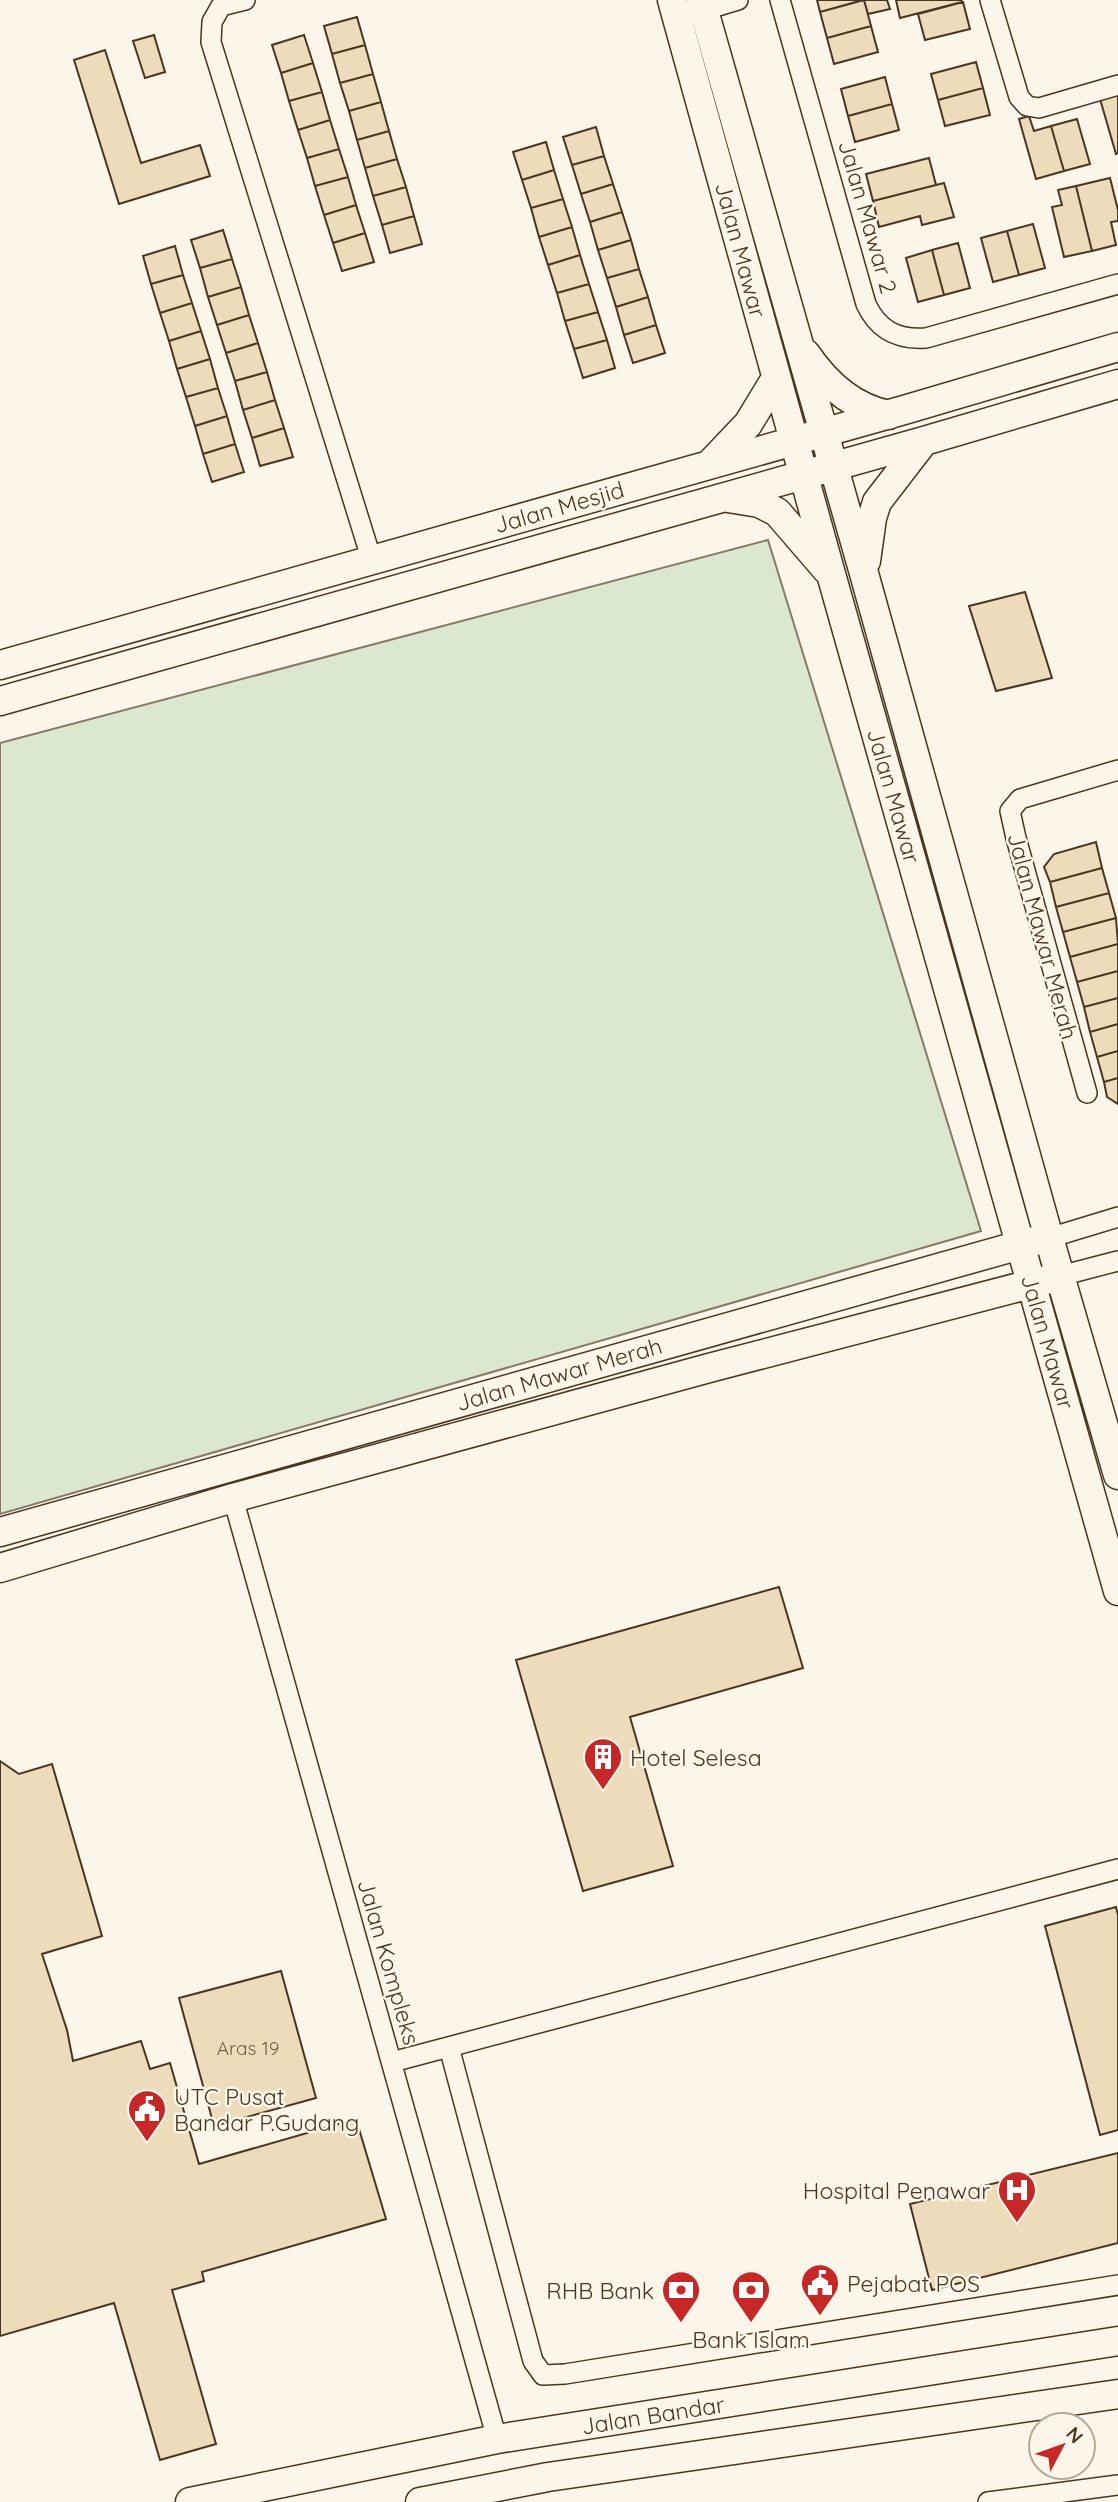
<svg xmlns="http://www.w3.org/2000/svg" width="1118" height="2502" font-family="Quicksand,sans-serif">
	<style>
		.green { fill: #dce7d0; stroke: #887966; stroke-width: 2 }
		.building { fill: #ecdcbc; stroke: #4a3520; stroke-width: 2 }
		.lines { fill: none; stroke-linecap: round; stroke-linejoin: round }
		.street-casing { stroke: #4a3520; stroke-width: 22 }
		.secondary-casing { stroke: #4a3520; stroke-width: 31 }
		.street { stroke: #fbf6e9; stroke-width: 19 }
		.secondary { stroke: #fbf6e9; stroke-width: 28 }
		.labels { text-anchor: middle; dominant-baseline: central; stroke-width: 5; stroke-linejoin: round; paint-order: stroke }
		.number-label { font-size: 19px; fill: #725f47 }
		.street-label { font-size: 23px; fill: #4a3520; stroke: #fbf6e9 }
		.poi-label { font-size: 23px; fill: #4a3520; stroke: #fbf6e9; text-anchor: start }
	</style>
	<rect width="100%" height="100%" fill="#fbf6e9"/>
	<!-- green -->
	<path class="green" d="M768 540 981 1231 0 1514V743Z"/>
	<!-- building -->
	<path class="building" d="M817 0H863L820 12Z
		M864 0H887L890 9 868 14Z
		M864 0 871 26 827 38 820 12Z
		M896 0H961L962 2 900 18Z
		M963 2 970 29 925 40 918 14Z
		M357 17 365 45 332 54 324 26Z
		M871 26 878 52 834 64 827 38Z
		M154 35 165 72 145 78 133 41Z
		M304 35 313 63 281 73 272 45Z
		M365 45 373 74 340 83 332 54Z
		M105 50 141 163 200 145 210 176 119 204 74 60Z
		M976 62 983 88 938 100 931 74Z
		M313 63 322 92 289 101 281 73Z
		M373 74 381 102 349 111 340 83Z
		M885 77 892 104 848 116 841 89Z
		M983 88 990 115 945 126 938 100Z
		M322 92 330 120 298 130 289 101Z
		M1118 94V153L1116 154 1100 99Z
		M381 102 389 131 357 140 349 111Z
		M892 104 899 130 855 142 848 116Z
		M1029 116 1034 131 1051 126 1064 171 1036 179 1019 119Z
		M1077 119 1090 164 1064 171 1051 126Z
		M330 120 339 149 307 158 298 130Z
		M596 127 604 156 572 165 563 137Z
		M389 131 397 159 365 168 357 140Z
		M546 142 554 170 522 180 513 152Z
		M339 149 348 177 315 186 307 158Z
		M604 156 613 184 581 194 572 165Z
		M929 158 936 185 873 201 866 174Z
		M397 159 406 187 373 196 365 168Z
		M554 170 563 199 531 208 522 180Z
		M348 177 356 205 324 215 315 186Z
		M1110 178 1118 210V221L1111 222 1116 245 1092 251 1076 186Z
		M944 183 954 217 922 225 920 216 879 227 873 201Z
		M613 184 622 212 590 222 581 194Z
		M1076 186 1092 251 1064 257 1052 207 1062 205 1058 190Z
		M406 187 414 216 382 225 373 196Z
		M563 199 572 227 539 237 531 208Z
		M356 205 365 233 333 243 324 215Z
		M622 212 631 240 598 250 590 222Z
		M414 216 422 244 390 253 382 225Z
		M1033 224 1045 268 1019 275 1007 231Z
		M572 227 580 255 548 265 539 237Z
		M223 230 232 259 200 268 191 240Z
		M1007 231 1019 275 993 282 981 238Z
		M365 233 374 262 342 271 333 243Z
		M631 240 639 269 607 278 598 250Z
		M958 243 970 288 944 295 932 250Z
		M175 246 183 275 151 284 143 256Z
		M932 250 944 295 918 302 906 258Z
		M580 255 589 284 557 293 548 265Z
		M232 259 241 287 208 297 200 268Z
		M639 269 648 297 616 307 607 278Z
		M183 275 192 303 160 313 151 284Z
		M589 284 598 312 565 321 557 293Z
		M241 287 249 315 217 325 208 297Z
		M648 297 656 325 624 335 616 307Z
		M192 303 201 331 169 341 160 313Z
		M598 312 607 340 574 349 565 321Z
		M249 315 258 343 226 353 217 325Z
		M656 325 665 353 633 363 624 335Z
		M201 331 210 359 177 369 169 341Z
		M607 340 615 368 583 378 574 349Z
		M258 343 267 372 235 381 226 353Z
		M210 359 218 388 186 397 177 369Z
		M267 372 275 400 243 410 235 381Z
		M218 388 227 416 195 426 186 397Z
		M275 400 284 428 252 438 243 410Z
		M227 416 235 444 203 454 195 426Z
		M284 428 293 457 260 466 252 438Z
		M235 444 244 472 212 482 203 454Z
		M1025 592 1052 678 996 691 969 606Z
		M1096 842 1102 868 1050 882 1044 867 1054 854Z
		M1102 868 1109 893 1056 907 1050 882Z
		M1109 893 1116 918 1063 932 1056 907Z
		M1116 918 1118 944 1070 957 1063 932Z
		M1118 944V971L1077 982 1070 957Z
		M1118 971V998L1084 1007 1077 982Z
		M1118 998V1024L1090 1032 1084 1007Z
		M1118 1024V1051L1097 1057 1090 1032Z
		M1118 1051V1078L1104 1082 1097 1057Z
		M1118 1078V1104L1107 1097 1104 1082Z
		M779 1587 803 1668 630 1717 673 1866 583 1891 516 1660Z
		M0 1761 19 1774 52 1764 102 1936 42 1954 67 2030 73 2061 141 2041 150 2069 170 2063 199 2164 356 2119 386 2219 202 2272 204 2281 172 2290 216 2444 160 2460 114 2303 0 2336Z
		M1116 1907 1118 1915V2130L1100 2135 1045 1926Z
		M281 1971 316 2098 214 2126 179 1998Z
		M1118 2153V2243L932 2290 910 2204Z"/>
	<g class="lines">
		<defs>
			<path id="street" d="M245 0 221 6 212 22 211 42 372 561
				M780 0 866 304C878 330 897 340 926 338L1118 284
				M990 0 1019 97 1027 106 1039 108 1118 85
				M692 14 738 0
				M1087 1093 1016 838 1010 811 1020 799 1118 770
				M1049 1238 1118 1217
				M1060 1276 1118 1261
				M233 1498 497 2439
				M449 2047 533 2361 543 2375 565 2374 1118 2285
				M392 2062 1118 1869
				M988 2502 1118 2485"/>
			<path id="secondary" d="M672 0 831 574 1118 1591
				M701 0 865 577 1049 1238 1118 1475
				M806 354C827 385 853 408 889 415
				M710 464 748 424 776 378
				M728 498 759 503 777 512 827 570
				M866 561 872 518 877 502 924 441
				M0 665 904 410 1118 347
				M0 701 924 441 1118 384
				M0 1532 1038 1240
				M0 1568 233 1498 709 1368 1050 1279
				M190 2502 497 2439 1118 2341
				M420 2502 548 2477 1118 2394"/>
		</defs>
		<!-- street casing -->
		<use href="#street" class="street-casing"/>
		<!-- secondary casing -->
		<use href="#secondary" class="secondary-casing"/>
		<!-- street -->
		<use href="#street" class="street"/>
		<!-- secondary -->
		<use href="#secondary" class="secondary"/>
	</g>
	<!-- icons -->
	<defs>
		<symbol id="building-pin" viewBox="-11 -11 22 30"><path d="M0 17L-7.5 6A9.5 9.5 0 1 1 7.5 6Z" fill="#c62828" stroke="#fbf6e9"/><path d="M-4-6H4V6H1V3H-1V6H-4ZM-2.5-4.3h1.7v1.8h-1.7ZM.8-4.3h1.7v1.8H.8ZM-2.5-1h1.7V.8h-1.7ZM.8-1h1.7V.8H.8Z" fill="#fff"/></symbol>
		<symbol id="civic-pin" viewBox="-11 -11 22 30"><path d="M0 17L-7.5 6A9.5 9.5 0 1 1 7.5 6Z" fill="#c62828" stroke="#fbf6e9"/><path d="M-.6-6.5H3V-4.5H.6V-3L4-1V1h2V6H-6V1h2V-1L-.6-3ZM-1.2 2.5V6h2.4V2.5Z" fill="#fff"/></symbol>
		<symbol id="hospital-pin" viewBox="-11 -11 22 30"><path d="M0 17L-7.5 6A9.5 9.5 0 1 1 7.5 6Z" fill="#c62828" stroke="#fbf6e9"/><path d="M-5-5h3v3.5h4V-5h3V5h-3V1.5h-4V5h-3Z" fill="#fff"/></symbol>
		<symbol id="bank-pin" viewBox="-11 -11 22 30"><path d="M0 17L-7.5 6A9.5 9.5 0 1 1 7.5 6Z" fill="#c62828" stroke="#fbf6e9"/><path d="M-6-4H6V4H-6ZM0-2.3a2.3 2.3 0 1 0 0 4.6a2.3 2.3 0 1 0 0-4.6Z" fill="#fff"/></symbol>
	</defs>
	<g fill-rule="evenodd">
		<use href="#building-pin" x="581" y="1735" width="44" height="60"/>
		<use href="#civic-pin" x="125" y="2087" width="44" height="60"/>
		<use href="#hospital-pin" x="995" y="2168" width="44" height="60"/>
		<use href="#civic-pin" x="798" y="2261" width="44" height="60"/>
		<use href="#bank-pin" x="659" y="2268" width="44" height="60"/>
		<use href="#bank-pin" x="729" y="2268" width="44" height="60"/>
	</g>
	<g class="labels">
		<!-- number labels -->
		<g class="number-label">
			<text x="248" y="2048">Aras 19</text>
		</g>
		<!-- street labels -->
		<g class="street-label">
			<text transform="translate(868 217) rotate(74)">Jalan Mawar 2</text>
			<text transform="translate(741 250) rotate(75)">Jalan Mawar</text>
			<text transform="translate(559 507) rotate(-16)">Jalan Mesjid</text>
			<text transform="translate(894 796) rotate(74)">Jalan Mawar</text>
			<text transform="translate(1043 936) rotate(75)">Jalan Mawar Merah</text>
			<text transform="translate(1048 1342) rotate(74)">Jalan Mawar</text>
			<text transform="translate(559 1374) rotate(-16)">Jalan Mawar Merah</text>
			<text transform="translate(389 1962) rotate(74)">Jalan Kompleks</text>
			<text transform="translate(653 2415) rotate(-9)">Jalan Bandar</text>
		</g>
		<!-- poi labels -->
		<g class="poi-label">
			<text x="630" y="1757">Hotel Selesa</text>
			<text x="174" y="2096">UTC Pusat<tspan x="174" dy="26">Bandar P.Gudang</tspan></text>
			<text x="990" y="2190" text-anchor="end">Hospital Penawar</text>
			<text x="847" y="2283">Pejabat POS</text>
			<text x="654" y="2290" text-anchor="end">RHB Bank</text>
			<text x="751" y="2339" text-anchor="middle">Bank Islam</text>
		</g>
	</g>
	<!-- north arrow -->
	<g transform="translate(1062 2446) rotate(49)"><circle r="33" fill="#fbf6e9" stroke="#b4a999" stroke-width="2"/>
	<path d="M0-5L12 26L0 18L-12 26Z" fill="#c62828"/>
	<text y="-10" font-size="19" font-weight="bold" text-anchor="middle" fill="#4a3520">N</text>
	</g>
</svg>
